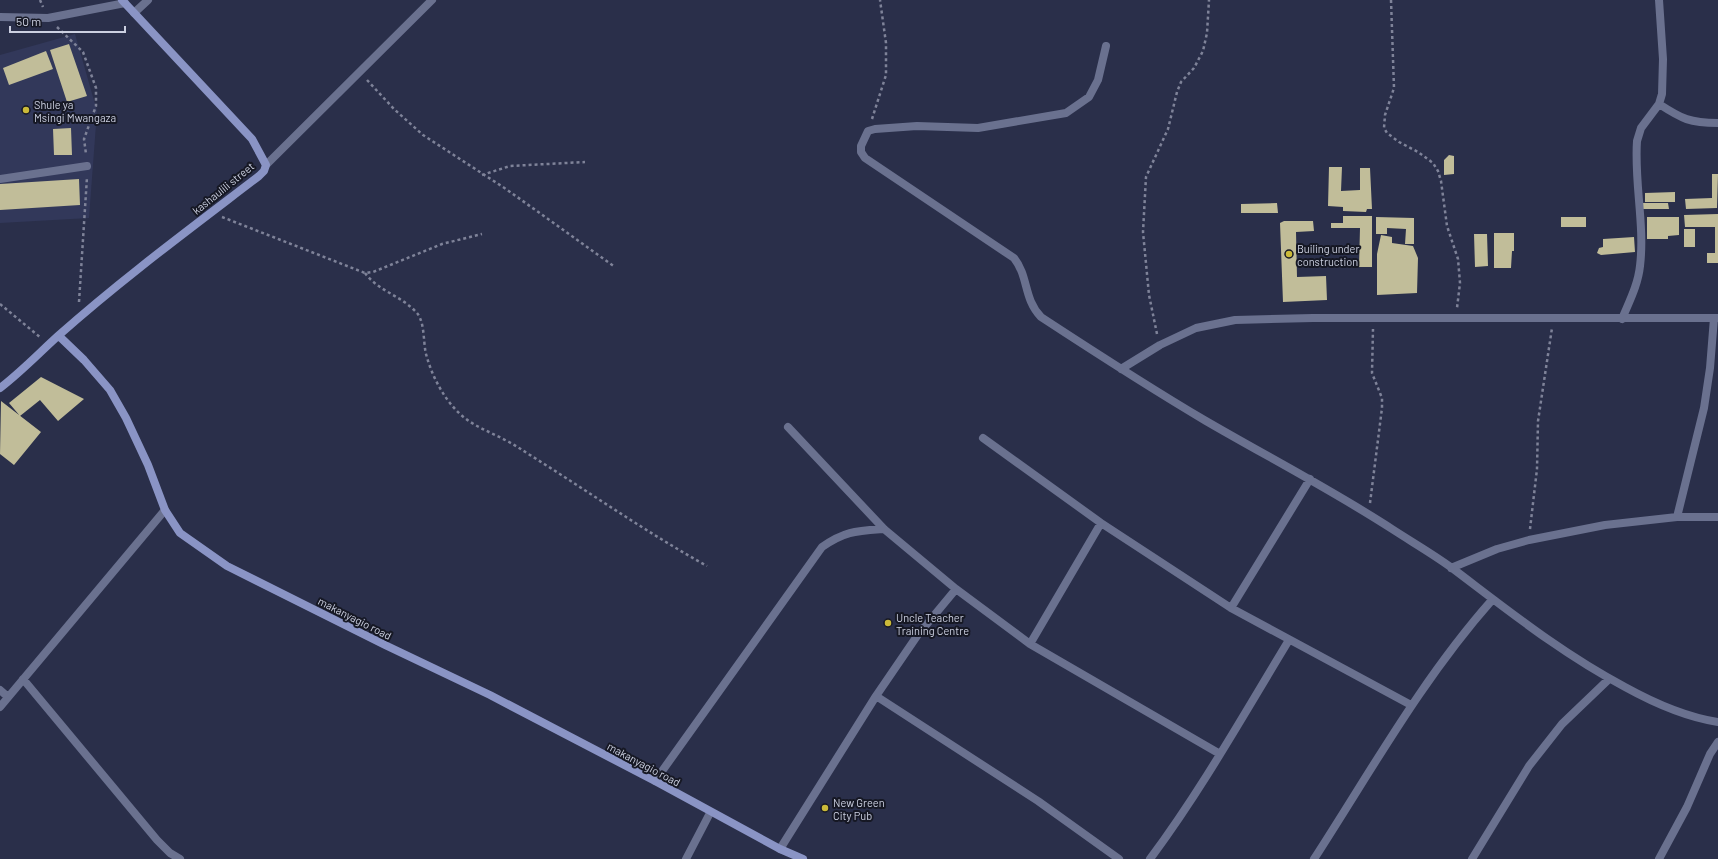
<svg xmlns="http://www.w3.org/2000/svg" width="1718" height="859" font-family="Barlow,sans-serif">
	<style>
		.built { fill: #32385a }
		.building { fill: #c1bd99 }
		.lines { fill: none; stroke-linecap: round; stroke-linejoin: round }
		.path { stroke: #7f8399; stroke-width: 2.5; stroke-dasharray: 3 3; stroke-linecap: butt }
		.lane { stroke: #6a718f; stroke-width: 8 }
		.street { stroke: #6a718f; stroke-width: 8 }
		.secondary { stroke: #8a94c5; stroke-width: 8 }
		.poi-dot { fill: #cbba39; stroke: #161824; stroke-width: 1.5 }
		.labels { text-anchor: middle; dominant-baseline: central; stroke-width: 4; stroke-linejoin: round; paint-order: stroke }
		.poi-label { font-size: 11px; fill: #ccd0e1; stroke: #161824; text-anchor: start }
		.street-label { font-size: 11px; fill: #ccd0e1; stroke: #161824 }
	</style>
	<rect width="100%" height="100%" fill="#2a2f4a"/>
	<!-- built -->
	<path class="built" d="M75 34 97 111 89 218 0 223V55Z"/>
	<!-- building -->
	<path class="building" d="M69 44 87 96 67 102 50 50Z
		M46 51 53 69 9 85 3 68Z
		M71 128 72 155H54L53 129Z
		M1449 155 1454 156V174L1444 175V160Z
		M1329 167H1342L1341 191 1360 190V168H1370L1372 209H1367L1366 212 1343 211V207L1328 206Z
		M1712 174H1718L1717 208 1686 209 1685 199 1712 198Z
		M79 179 80 205 0 210V184Z
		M1675 192V202H1645V193Z
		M1277 203 1278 213H1241V204Z
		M1643 203H1668L1669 209H1643Z
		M1718 214V263H1707V253H1715V227H1685L1684 215Z
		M1343 216H1372V267H1359L1360 228H1331V223H1343Z
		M1376 217 1414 218V244H1405L1406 229 1387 228V234H1376Z
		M1561 217H1586V227H1561Z
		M1647 217H1679V235L1668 236V239H1647Z
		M1284 221H1313L1314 231 1296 232 1297 277 1326 276 1327 300 1283 302 1280 223Z
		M1684 229H1695V247H1684Z
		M1494 233H1514V251H1512L1511 268H1494Z
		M1474 234H1487L1488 266 1475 267Z
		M1381 235 1392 237V243L1413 246 1418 258 1417 293 1377 295V254Z
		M1634 237 1635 252 1601 255 1597 253 1599 248 1603 247V239Z
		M41 377 84 399 58 421 40 400 20 416 9 403Z
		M1 401 41 432 14 465 0 454Z"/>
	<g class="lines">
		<!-- path -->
		<path class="path" d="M40 0 43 7
			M1391 0 1394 88 1385 115 1384 128 1387 133 1399 142 1418 152 1433 163 1438 171 1441 181 1447 226 1458 259 1460 283 1457 308
			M57 27 83 52 96 88V106L84 139 86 154
			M367 80 394 109 423 135 506 189 615 267
			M872 119 886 75V43L880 0
			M482 175 510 166 585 162
			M222 217 365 273 373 272 442 244 482 234
			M365 273C378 291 402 296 417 313 425 323 423 341 426 354 432 376 443 398 460 414 474 427 491 432 507 441 515 445 522 450 530 455 589 492 646 532 707 566
			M79 302 87 177
			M0 304 41 338
			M1157 334 1149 295 1143 232 1146 177 1168 129 1177 92 1181 82 1194 68 1203 51 1207 33 1209 0
			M1370 503 1382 408V398L1372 373 1373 329
			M1530 529 1537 469 1538 421 1552 328"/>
		<!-- lane -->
		<path class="lane" d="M0 17 48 18 125 3
			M0 179 87 166"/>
		<!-- street -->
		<path class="street" d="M134 13 148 0
			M1106 46 1098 80 1089 97 1066 113 978 128 917 126 875 129 868 131 861 146V152L865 158 1014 258C1029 277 1023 298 1041 317 1096 353 1150 388 1206 421 1268 457 1332 490 1392 529 1412 542 1433 554 1452 568 1509 611 1561 653 1625 687 1654 703 1685 717 1718 722
			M1659 104C1682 119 1690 123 1718 123
			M266 165 432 0
			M1622 319C1629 302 1638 285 1640 266 1645 225 1634 182 1637 141L1641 128 1659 104 1662 94 1663 59 1659 0
			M1121 369 1160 345 1196 328 1235 320 1313 318H1718
			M788 427 884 529 956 589 1030 644 1220 754
			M983 438 1101 523 1231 608 1411 705
			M1677 517 1704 408 1710 368 1714 318
			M1451 568 1497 549 1529 540 1605 525 1677 517H1718
			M1231 608 1310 479
			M1030 644 1101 523
			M23 679 157 840 170 853 180 859
			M0 690 8 697
			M876 696 1038 801 1119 859
			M0 707 165 510
			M655 781 822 547C845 531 856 531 884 529
			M780 849 876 696 917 636 956 589
			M686 859 710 813
			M1150 859C1202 789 1244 714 1289 640
			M1314 859C1371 771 1422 679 1492 600
			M1472 859 1529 766 1562 724 1609 679
			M1659 859 1687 807 1710 754 1718 742"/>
		<!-- secondary -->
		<path class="secondary" d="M59 336 84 360 110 390 126 418 148 465 165 510 180 533 227 566 385 645 490 695 655 781 780 849 803 859
			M0 388C21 372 39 353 59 335 122 279 191 228 259 176L264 171 266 165 252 139 122 0"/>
	</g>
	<!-- markers -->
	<g class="poi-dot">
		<circle cx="26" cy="110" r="4"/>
		<circle cx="1289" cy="254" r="4"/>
		<circle cx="888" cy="623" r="4"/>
		<circle cx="825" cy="808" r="4"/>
	</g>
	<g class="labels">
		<!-- poi labels -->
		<g class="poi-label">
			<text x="34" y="104">Shule ya<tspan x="34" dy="13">Msingi Mwangaza</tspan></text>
			<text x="1297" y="248">Builing under<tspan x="1297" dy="13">construction</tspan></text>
			<text x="896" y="617">Uncle Teacher<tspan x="896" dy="13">Training Centre</tspan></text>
			<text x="833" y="802">New Green<tspan x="833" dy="13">City Pub</tspan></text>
		</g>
		<!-- street labels -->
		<g class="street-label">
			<text transform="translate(223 188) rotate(-39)">kashaulili street</text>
			<text transform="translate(355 618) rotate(27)">makanyagio road</text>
			<text transform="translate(644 764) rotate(28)">makanyagio road</text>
		</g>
	</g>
	<!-- scale -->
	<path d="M10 26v6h115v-6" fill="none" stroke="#ccd0e1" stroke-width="2"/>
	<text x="16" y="26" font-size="12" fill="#ccd0e1" stroke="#161824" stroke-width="3" paint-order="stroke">50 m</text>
</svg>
